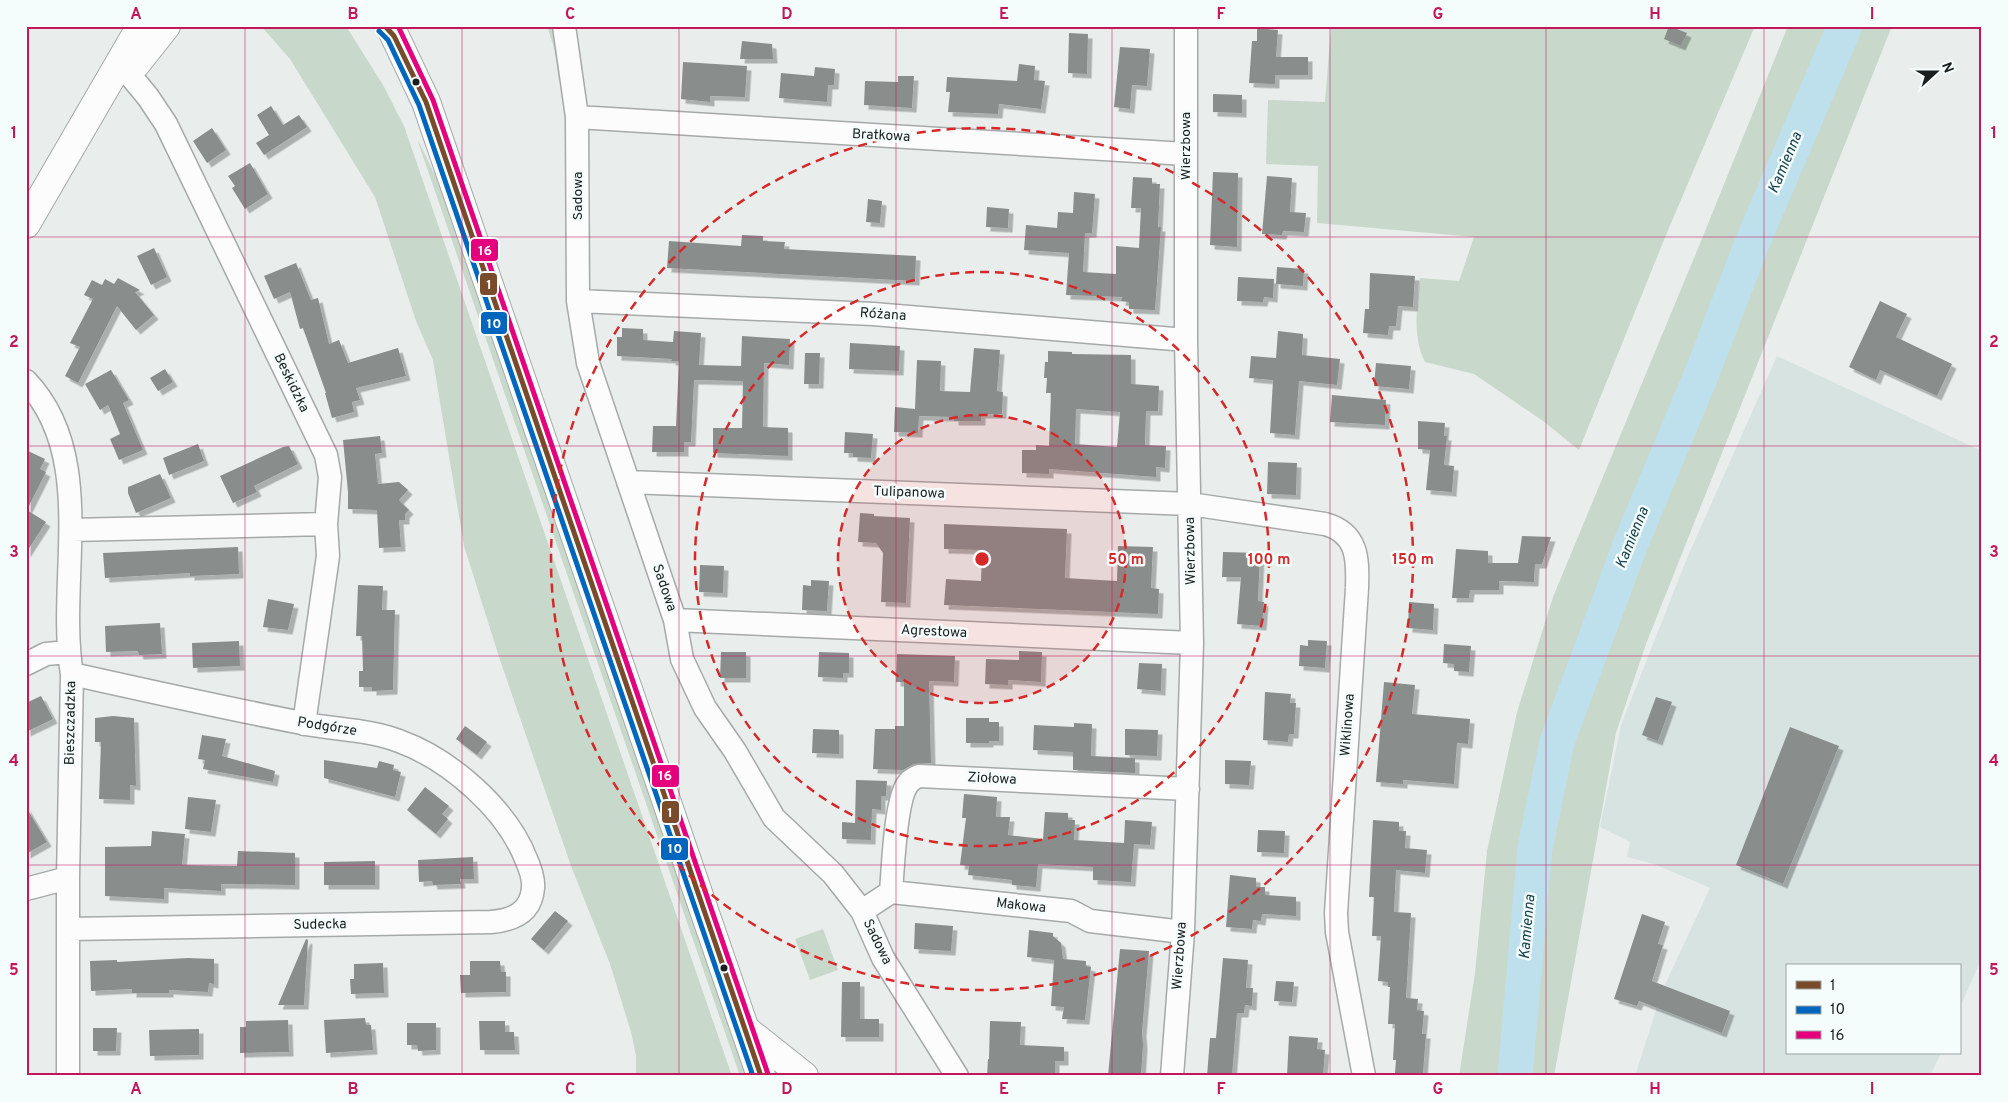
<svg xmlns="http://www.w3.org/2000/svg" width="2008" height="1102" font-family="Overpass,sans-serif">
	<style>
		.built { fill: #d7e3e1 }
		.green { fill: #c8d8cb }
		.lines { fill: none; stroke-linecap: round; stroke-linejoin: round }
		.river { stroke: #bee0ec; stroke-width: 35 }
		.building { fill: #898d8c; fill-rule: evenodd; filter: url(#shadow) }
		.minor-casing { stroke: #a6a9a9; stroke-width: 25 }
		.tertiary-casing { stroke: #a6a9a9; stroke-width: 30 }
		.secondary-casing { stroke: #a6a9a9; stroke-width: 30 }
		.primary-casing { stroke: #a6a9a9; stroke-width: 30 }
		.minor { stroke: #fcfcfc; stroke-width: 22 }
		.tertiary { stroke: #fcfcfc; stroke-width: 28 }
		.secondary { stroke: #fcfcfc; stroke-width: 28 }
		.primary { stroke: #fcfcfc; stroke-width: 28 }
		.bus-1-casing { stroke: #f4fdfc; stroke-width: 9 }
		.bus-2-casing { stroke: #f4fdfc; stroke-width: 9 }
		.bus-3-casing { stroke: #f4fdfc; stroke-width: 9 }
		.bus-1 { stroke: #7a4b2a; stroke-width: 5 }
		.bus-2 { stroke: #0065bd; stroke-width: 5 }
		.bus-3 { stroke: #e5007d; stroke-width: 5 }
		.grid { fill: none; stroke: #c2185b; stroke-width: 1; stroke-opacity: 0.55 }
		.ring { fill: none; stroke: #d62828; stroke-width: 2.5; stroke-dasharray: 9 6 }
		.bus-dot { fill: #1b1e1e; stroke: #f4fdfc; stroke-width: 2 }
		.labels { text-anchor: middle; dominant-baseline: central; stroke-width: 5; stroke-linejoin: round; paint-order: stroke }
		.street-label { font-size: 14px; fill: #1b1e1e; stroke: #f4fdfc }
		.water-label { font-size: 15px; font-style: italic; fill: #18414e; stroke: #f4fdfc }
		.centre { fill: #d62828; stroke: #f4fdfc; stroke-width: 2.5 }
		.ring-label { font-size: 15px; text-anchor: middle; font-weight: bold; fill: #d62828; stroke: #f4fdfc; stroke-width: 5; stroke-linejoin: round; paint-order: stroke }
		.line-badge { stroke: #f4fdfc; stroke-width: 2 }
		.badge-label { font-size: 14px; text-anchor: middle; font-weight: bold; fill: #fff }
		.neatline { fill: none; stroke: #c2185b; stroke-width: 2 }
		.grid-label { font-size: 16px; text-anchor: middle; font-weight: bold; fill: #c2185b }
	</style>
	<defs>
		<filter id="shadow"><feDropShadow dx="4.5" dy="4.5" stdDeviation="0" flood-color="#0004"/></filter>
	</defs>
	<rect width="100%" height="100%" fill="#e9eeed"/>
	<!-- built -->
	<path class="built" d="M1777 356 1982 451V957L1959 1010V966H1787V1053H1941L1930 1076H1635L1662 991 1710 888 1654 864 1627 857 1630 842 1600 827 1621 725 1687 558Z"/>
	<!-- green -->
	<path class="green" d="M261 26H346L383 85 404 126 732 1076H636V1056L631 1032 610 964 571 866 500 660 464 546 433 360 416 321 375 197 290 59Z
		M547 26H559L568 95 559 79 554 48Z
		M1331 26H1755L1666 235 1579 450 1543 421 1474 374 1425 362C1412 336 1417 307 1420 278L1459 281 1474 237 1317 223 1318 166 1266 164 1268 100 1325 102Z
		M1788 26H1892L1646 644 1616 733 1554 1076H1459L1475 973 1487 851 1517 712 1553 597 1699 246Z
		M418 142H419L448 202 748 1076H740Z
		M823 929 838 970 810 980 795 939Z"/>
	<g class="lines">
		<!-- river -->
		<path class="river" d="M1515 1076 1535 848 1557 742 1631 543 1702 373 1753 241 1845 26"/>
	</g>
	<!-- building -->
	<path class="building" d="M1669 26 1687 33 1681 46 1664 39Z
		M1257 28 1278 30 1276 57H1308V75H1275V84L1249 83 1252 41H1257Z
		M1069 33 1088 34 1087 74 1068 73Z
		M742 41 772 44 773 59H740Z
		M1120 47 1150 49 1147 86 1132 85 1130 109 1114 107Z
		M683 62 747 66 745 97 710 96V102L681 99Z
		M1019 64 1035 66 1034 80 1045 81 1041 109 999 104 998 114 948 112 950 92H946L947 77 1017 81Z
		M815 67 835 69 834 85H828L827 102 779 98 781 73 814 76Z
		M898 76H914L912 108 864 105 865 81 898 82Z
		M1213 94 1242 95V113L1213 112Z
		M271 106 283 125 299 115 307 127 264 155 256 143 269 135 257 115Z
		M212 128 226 150 207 163 193 141Z
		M250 163 268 194 245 209 232 188 235 186 228 176Z
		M1213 172 1238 173 1237 247 1210 245Z
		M1267 176 1292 178 1290 212 1306 213 1304 232 1283 231 1282 235 1262 234Z
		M1133 177 1152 178V184H1160L1158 227H1161L1155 310 1129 309V302L1121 301 1122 297 1066 295 1069 253 1024 250 1026 225 1057 228 1058 212 1073 213 1074 192 1095 194 1092 233H1085L1083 272 1116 274V246L1139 248 1141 208H1131Z
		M868 199 882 201 880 223 866 222Z
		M987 207 1009 209 1008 228 986 227Z
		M742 235 763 236V241L785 242 784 249 916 256 915 281 667 268 669 241 741 246Z
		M154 248 167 277 151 285 137 256Z
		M296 263 311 300 318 298 329 344 339 340 348 363 398 348 406 376 356 388 360 400 352 402 354 412 332 418 325 393H326L303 328 300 329 290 292 274 299 264 276Z
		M1277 267 1304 269 1303 286 1276 284Z
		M1370 273 1415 276 1413 307 1398 306 1396 326H1389L1388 335 1363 333 1365 309H1369Z
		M1238 277 1274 279 1273 298 1264 297 1263 302 1237 301Z
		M118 278 140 290 135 292 154 315 136 330 117 306 78 383 65 376 80 347 70 343 93 299 84 295 92 280 102 285 105 279 114 284Z
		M1880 301 1907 314 1896 337 1952 364 1937 396 1880 370 1876 380 1849 367Z
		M622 328 643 329V340L673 342 674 331 701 333 699 365 741 366 742 336 790 339 789 365 764 363 763 427 788 428V456L713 453V428H742L743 381 694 380 691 442H684V452H652L653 426H676L679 361H671L672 359 617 356V337H622Z
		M1278 331 1303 334 1302 355 1340 359 1337 385 1299 381 1295 435 1270 433 1273 380 1249 378 1251 356 1276 358Z
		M850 343 900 346 899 371 849 369Z
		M974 348 1000 350 997 391 1003 392 1002 414H981V421H954V417L919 416 918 433 894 432 895 407 915 409 917 360 941 361 940 391 970 392Z
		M1048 351 1072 352V354L1131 355V384L1159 386 1158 411H1146L1145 445 1166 446 1165 468 1156 467V477L1049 469V474L1022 473V450H1036V445L1049 446 1051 393H1046L1047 378H1044L1045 362H1048ZM1076 409 1120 412 1117 447 1075 444Z
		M805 353H820L819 384H804Z
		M1376 363 1411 366 1409 389 1374 386Z
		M165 369 173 382 158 391 150 378Z
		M111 370 129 400 123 403 143 450 119 460 110 439 120 434 108 405 100 410 85 384Z
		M1332 395 1386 400 1385 425 1330 422Z
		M1418 421 1445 423 1444 436H1447L1444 465 1454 466 1452 492 1426 490 1430 450 1418 449Z
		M845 432 873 434 871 458 853 457V453H844Z
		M380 436 382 453 375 454 378 484 399 482 408 490 399 500 409 510 405 514V520H399L401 547 379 548 377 510 348 509V492L343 440Z
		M198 444 204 461 169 475 163 458Z
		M289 446 298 464 254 486 257 492 233 503 220 476 283 447Z
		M26 450 45 459 40 469 46 472 27 510 46 522 26 553Z
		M1268 462 1297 463 1296 495 1267 494Z
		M160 474 171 498 136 513 128 493V487Z
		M860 513 874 514V516L910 518 906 603 881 602 883 553 876 543 858 542Z
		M944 524 1067 529 1065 578 1117 581 1118 546 1153 547 1151 588 1159 589 1158 614 944 605 946 579 981 581 982 550 944 549Z
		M1522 536 1551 537 1542 564H1535L1534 582 1499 581V590H1470L1469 598H1452L1456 549 1488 551V563H1518Z
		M238 547 239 574 190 576V573L105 578 103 553Z
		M1223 552 1260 553 1258 601 1264 602 1262 626 1237 624 1241 577H1222Z
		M700 565 724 566 723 593 699 592Z
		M811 580 829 581 827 611 802 610 803 585 811 586Z
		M358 585 383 586 382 610H395L393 690 372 691V687H359V671H363L362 636H356Z
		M268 599 294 604 288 630 263 627Z
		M1409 602 1434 604 1433 630 1408 628Z
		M160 623 162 654 139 655 138 651 106 652 105 626Z
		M1308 640 1327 641 1325 668 1299 666 1300 645 1308 646Z
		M239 641 240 666 193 668 192 643Z
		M1444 644 1471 646 1469 672 1454 671V664L1443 663Z
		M1019 651 1042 652 1041 682 1008 680V685L985 684 986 659 1019 660Z
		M721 652H746V678H720Z
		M819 652 849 653V673H843V678L818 677Z
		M897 654 955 656 954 682 929 681 931 763 914 764 903 770 873 769 875 729H895V726H904V682H896Z
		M1139 663 1162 664 1161 691 1137 689Z
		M1384 682 1415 685 1412 714 1470 719 1468 744 1457 743 1454 784 1403 780V784L1376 782Z
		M1265 692 1291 694 1290 703H1296L1294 734H1289L1288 742 1263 740Z
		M41 696 53 719 26 732V703Z
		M1656 697 1672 702 1658 741 1642 735Z
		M113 716 134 718 136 786 130 785V800L99 799 101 742H95V718Z
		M966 718H989V722H999V741H989V743H966Z
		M1074 723 1092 724 1091 756 1135 758V773L1073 770V752L1033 750 1034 725 1074 727Z
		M465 726 487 742 477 755 456 739Z
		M1790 727 1839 746 1783 884 1736 865Z
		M813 729 839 730V754L812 753Z
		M1125 729 1158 730 1157 756 1125 755Z
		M202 735 226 739 222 756 275 771 273 782 203 769 205 760 198 759Z
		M324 760 377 768 379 761 394 765 393 770 401 772 395 797 324 778Z
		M1225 760 1251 761 1249 785 1225 784Z
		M856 780 887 781 886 796H881V810L872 809 871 840 842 839V822L855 823Z
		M425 787 449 806 442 814 448 819 436 834 407 810Z
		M964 794 997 797 996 817H1010L1008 835 1043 839 1045 812 1068 813V820H1075L1074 840 1124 843 1125 820 1152 822 1150 845 1134 844 1131 882 1093 880V867L1038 864 1036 887 1012 885V880L968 875 969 866 960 865 966 818H962Z
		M188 797 216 800 211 832 185 829Z
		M26 807 47 842 26 854Z
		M1373 820 1399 822V831H1406L1405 848 1427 850 1425 873 1396 870 1394 912 1411 913 1406 998 1418 999 1417 1010 1424 1011 1422 1034H1426L1423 1074 1395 1073 1396 1060H1393L1395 1024H1388L1390 987H1388V982L1378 981 1381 936H1372L1374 897H1369Z
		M1258 830 1285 831 1284 853 1257 852Z
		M152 831 185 834 182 865 237 866 238 851 295 853V885L221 884V891L164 888V899L105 896V847L151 846Z
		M473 857 474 879H460L461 884 433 885 432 881 419 882 418 860Z
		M375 861V885H324V862Z
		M1230 875 1256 878V887H1265V895L1296 897V916L1262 914 1261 921 1253 920 1252 929 1226 927Z
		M555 911 568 921 544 950 531 939Z
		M1642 914 1665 922 1658 944 1663 945 1652 981 1730 1011 1722 1033 1639 1001 1637 1006 1614 999Z
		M915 923 953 926 951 951 914 949Z
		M1029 930 1053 933V936L1061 943 1063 959 1086 961V966L1091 967 1085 1020 1062 1019 1064 1007 1051 1006 1054 960 1027 957Z
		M306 939 308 940 304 1005H278Z
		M1120 949 1149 951 1142 1032 1143 1045 1141 1076H1108Z
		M188 958 214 959V984L209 983 208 992 169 990V993H132V989L91 991 90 961 117 960V962Z
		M1223 958 1248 960 1246 988H1253L1252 1006 1245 1005 1244 1013H1237L1232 1076H1207L1210 1038H1216Z
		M470 961H500L501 972H506V992L461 993 460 975H470Z
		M383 963 384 993 351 994 350 979H354V964Z
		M1276 981 1294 982 1292 1002 1274 1001Z
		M842 982H860V1019H879V1037H841Z
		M365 1018 366 1025H371L373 1050 326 1053 324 1020Z
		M288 1020 289 1052 240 1053V1027H246V1021Z
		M479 1021H505V1032H514L515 1050H480Z
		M990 1021 1021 1022 1020 1045 1064 1047V1061H1055V1076L1002 1074V1076H987L988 1059H989Z
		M407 1023H436V1050L418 1051 417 1045H407Z
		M93 1028H117L116 1051H93Z
		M199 1029V1055L150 1056 149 1030Z
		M1289 1036 1318 1038 1317 1049 1325 1050 1323 1076H1287Z"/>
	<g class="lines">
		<defs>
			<path id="minor" d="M564 26 577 117 578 301 588 363 675 620 682 659 705 708 735 751 774 818 833 874 862 911 883 958 957 1076
				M129 74 148 97 166 124 326 455 330 477 326 524 328 556 304 724
				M577 117 1186 154
				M578 301 873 314 1186 340
				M26 381C99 457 56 581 72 674L68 878V1076
				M628 482 1190 504 1325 524C1358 533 1358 559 1357 588L1336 913 1337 932 1364 1076
				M71 530 326 524
				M675 620 1192 643
				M26 664 46 654 68 652
				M26 889 68 878
				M891 892C893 869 895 803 907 785 910 780 914 778 919 776L1188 789
				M862 911 891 892 1071 911 1090 921 1183 932
				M68 929 491 922C513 920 531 913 533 888 534 878 530 868 526 859 506 808 449 759 399 741 368 729 334 730 302 723 225 708 148 691 72 674
				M1172 1076 1183 932 1192 643 1186 340V26"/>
			<path id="tertiary" d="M746 1030 804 1076"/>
			<path id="secondary" d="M390 26 426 102 761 1076"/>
			<path id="primary" d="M136 64 166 26
				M26 224 141 26"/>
		</defs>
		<!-- minor casing -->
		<use href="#minor" class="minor-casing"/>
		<!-- tertiary casing -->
		<use href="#tertiary" class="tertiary-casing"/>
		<!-- secondary casing -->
		<use href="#secondary" class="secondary-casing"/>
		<!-- primary casing -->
		<use href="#primary" class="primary-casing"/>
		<!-- minor -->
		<use href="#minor" class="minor"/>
		<!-- tertiary -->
		<use href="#tertiary" class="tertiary"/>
		<!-- secondary -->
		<use href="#secondary" class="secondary"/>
		<!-- primary -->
		<use href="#primary" class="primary"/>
		<defs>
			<path id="bus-1" d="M385 26 394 36 426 102 761 1076"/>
			<path id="bus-2" d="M379 31 388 40 419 105 753 1076"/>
			<path id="bus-3" d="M398 26 433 100 768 1074"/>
		</defs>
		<!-- bus-1 casing -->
		<use href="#bus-1" class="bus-1-casing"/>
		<!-- bus-2 casing -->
		<use href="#bus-2" class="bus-2-casing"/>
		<!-- bus-3 casing -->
		<use href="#bus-3" class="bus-3-casing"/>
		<!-- bus-1 -->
		<use href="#bus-1" class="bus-1"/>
		<!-- bus-2 -->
		<use href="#bus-2" class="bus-2"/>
		<!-- bus-3 -->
		<use href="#bus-3" class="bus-3"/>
	</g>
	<!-- grid -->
	<path class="grid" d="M245 26V1076M462 26V1076M679 26V1076M896 26V1076M1112 26V1076M1330 26V1076M1546 26V1076M1764 26V1076M26 237H1982M26 446H1982M26 656H1982M26 865H1982"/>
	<!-- distance rings -->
	<circle cx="982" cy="559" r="144" fill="#d62828" fill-opacity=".12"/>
	<g class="ring">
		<circle cx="982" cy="559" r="144"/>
		<circle cx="982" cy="559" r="287"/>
		<circle cx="982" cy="559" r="431"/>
	</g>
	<!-- markers -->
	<g class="bus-dot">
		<circle cx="416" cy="82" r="4.5"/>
		<circle cx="724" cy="968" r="4.5"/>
	</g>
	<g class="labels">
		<!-- street labels -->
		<g class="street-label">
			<text transform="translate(881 136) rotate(3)">Bratkowa</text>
			<text transform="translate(1186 146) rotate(-90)">Wierzbowa</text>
			<text transform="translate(578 196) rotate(-90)">Sadowa</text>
			<text transform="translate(883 315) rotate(4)">Różana</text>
			<text transform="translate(291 383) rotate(64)">Beskidzka</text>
			<text transform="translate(909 493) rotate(2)">Tulipanowa</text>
			<text transform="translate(1191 551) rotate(-91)">Wierzbowa</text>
			<text transform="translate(664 588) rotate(71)">Sadowa</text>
			<text transform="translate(934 632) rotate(3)">Agrestowa</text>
			<text transform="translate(71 723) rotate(-89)">Bieszczadzka</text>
			<text transform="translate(1348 725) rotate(-86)">Wiklinowa</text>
			<text transform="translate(327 727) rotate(9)">Podgórze</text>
			<text transform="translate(992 779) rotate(3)">Ziołowa</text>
			<text transform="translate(1021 906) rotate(6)">Makowa</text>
			<text transform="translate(320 925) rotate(-1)">Sudecka</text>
			<text transform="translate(877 942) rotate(64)">Sadowa</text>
			<text transform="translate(1180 956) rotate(-86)">Wierzbowa</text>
		</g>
		<!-- water labels -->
		<g class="water-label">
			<text transform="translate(1786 163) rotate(-67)">Kamienna</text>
			<text transform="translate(1633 538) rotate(-68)">Kamienna</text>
			<text transform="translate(1528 927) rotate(-85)">Kamienna</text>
		</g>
	</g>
	<circle cx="982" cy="559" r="8" class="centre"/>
	<g class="ring-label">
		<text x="1126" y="564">50 m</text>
		<text x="1269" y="564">100 m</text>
		<text x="1413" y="564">150 m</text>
	</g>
	<g class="line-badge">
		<rect x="470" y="238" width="29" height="24" rx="5" fill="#e5007d"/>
		<rect x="479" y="272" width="19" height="24" rx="5" fill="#7a4b2a"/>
		<rect x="480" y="311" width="28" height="24" rx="5" fill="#0065bd"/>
		<rect x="651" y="764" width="29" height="24" rx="5" fill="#e5007d"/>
		<rect x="661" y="800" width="19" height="24" rx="5" fill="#7a4b2a"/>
		<rect x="660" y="837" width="29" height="24" rx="5" fill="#0065bd"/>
	</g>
	<g class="badge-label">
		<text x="485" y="255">16</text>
		<text x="489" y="289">1</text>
		<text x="494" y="328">10</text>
		<text x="665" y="780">16</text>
		<text x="670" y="817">1</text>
		<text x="675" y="853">10</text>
	</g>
	<!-- border -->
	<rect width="2008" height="1102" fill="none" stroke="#f4fdfc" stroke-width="55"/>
	<!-- legend -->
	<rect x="1786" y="964" width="175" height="90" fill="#f4fdfc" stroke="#9da4a3"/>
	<rect x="1796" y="981" width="25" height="8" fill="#7a4b2a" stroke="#9da4a3"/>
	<text x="1830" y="990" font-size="15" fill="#1b1e1e">1</text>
	<rect x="1796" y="1006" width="25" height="8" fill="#0065bd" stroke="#9da4a3"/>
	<text x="1830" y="1014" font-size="15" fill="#1b1e1e">10</text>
	<rect x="1796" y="1031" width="25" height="8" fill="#e5007d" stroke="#9da4a3"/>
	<text x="1830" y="1040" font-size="15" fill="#1b1e1e">16</text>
	<!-- north arrow -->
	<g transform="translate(1936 72) rotate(69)" stroke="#f4fdfc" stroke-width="4" paint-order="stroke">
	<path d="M0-4L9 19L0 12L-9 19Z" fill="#1b1e1e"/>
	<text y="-8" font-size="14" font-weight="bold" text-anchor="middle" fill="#1b1e1e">N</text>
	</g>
	<rect x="28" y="28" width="1952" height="1046" class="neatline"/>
	<g class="grid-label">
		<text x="136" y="19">A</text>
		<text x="353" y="19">B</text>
		<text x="570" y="19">C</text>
		<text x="787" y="19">D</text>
		<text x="1004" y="19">E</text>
		<text x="1221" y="19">F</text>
		<text x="1438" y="19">G</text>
		<text x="1655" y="19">H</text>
		<text x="1872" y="19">I</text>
		<text x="14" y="138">1</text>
		<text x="1994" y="138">1</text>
		<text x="14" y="347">2</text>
		<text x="1994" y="347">2</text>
		<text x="14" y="557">3</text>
		<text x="1994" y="557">3</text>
		<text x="14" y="766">4</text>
		<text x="1994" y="766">4</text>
		<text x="14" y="975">5</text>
		<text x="1994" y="975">5</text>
		<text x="136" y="1094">A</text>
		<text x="353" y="1094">B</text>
		<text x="570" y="1094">C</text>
		<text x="787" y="1094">D</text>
		<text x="1004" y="1094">E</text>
		<text x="1221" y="1094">F</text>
		<text x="1438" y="1094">G</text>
		<text x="1655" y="1094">H</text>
		<text x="1872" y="1094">I</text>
	</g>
</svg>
